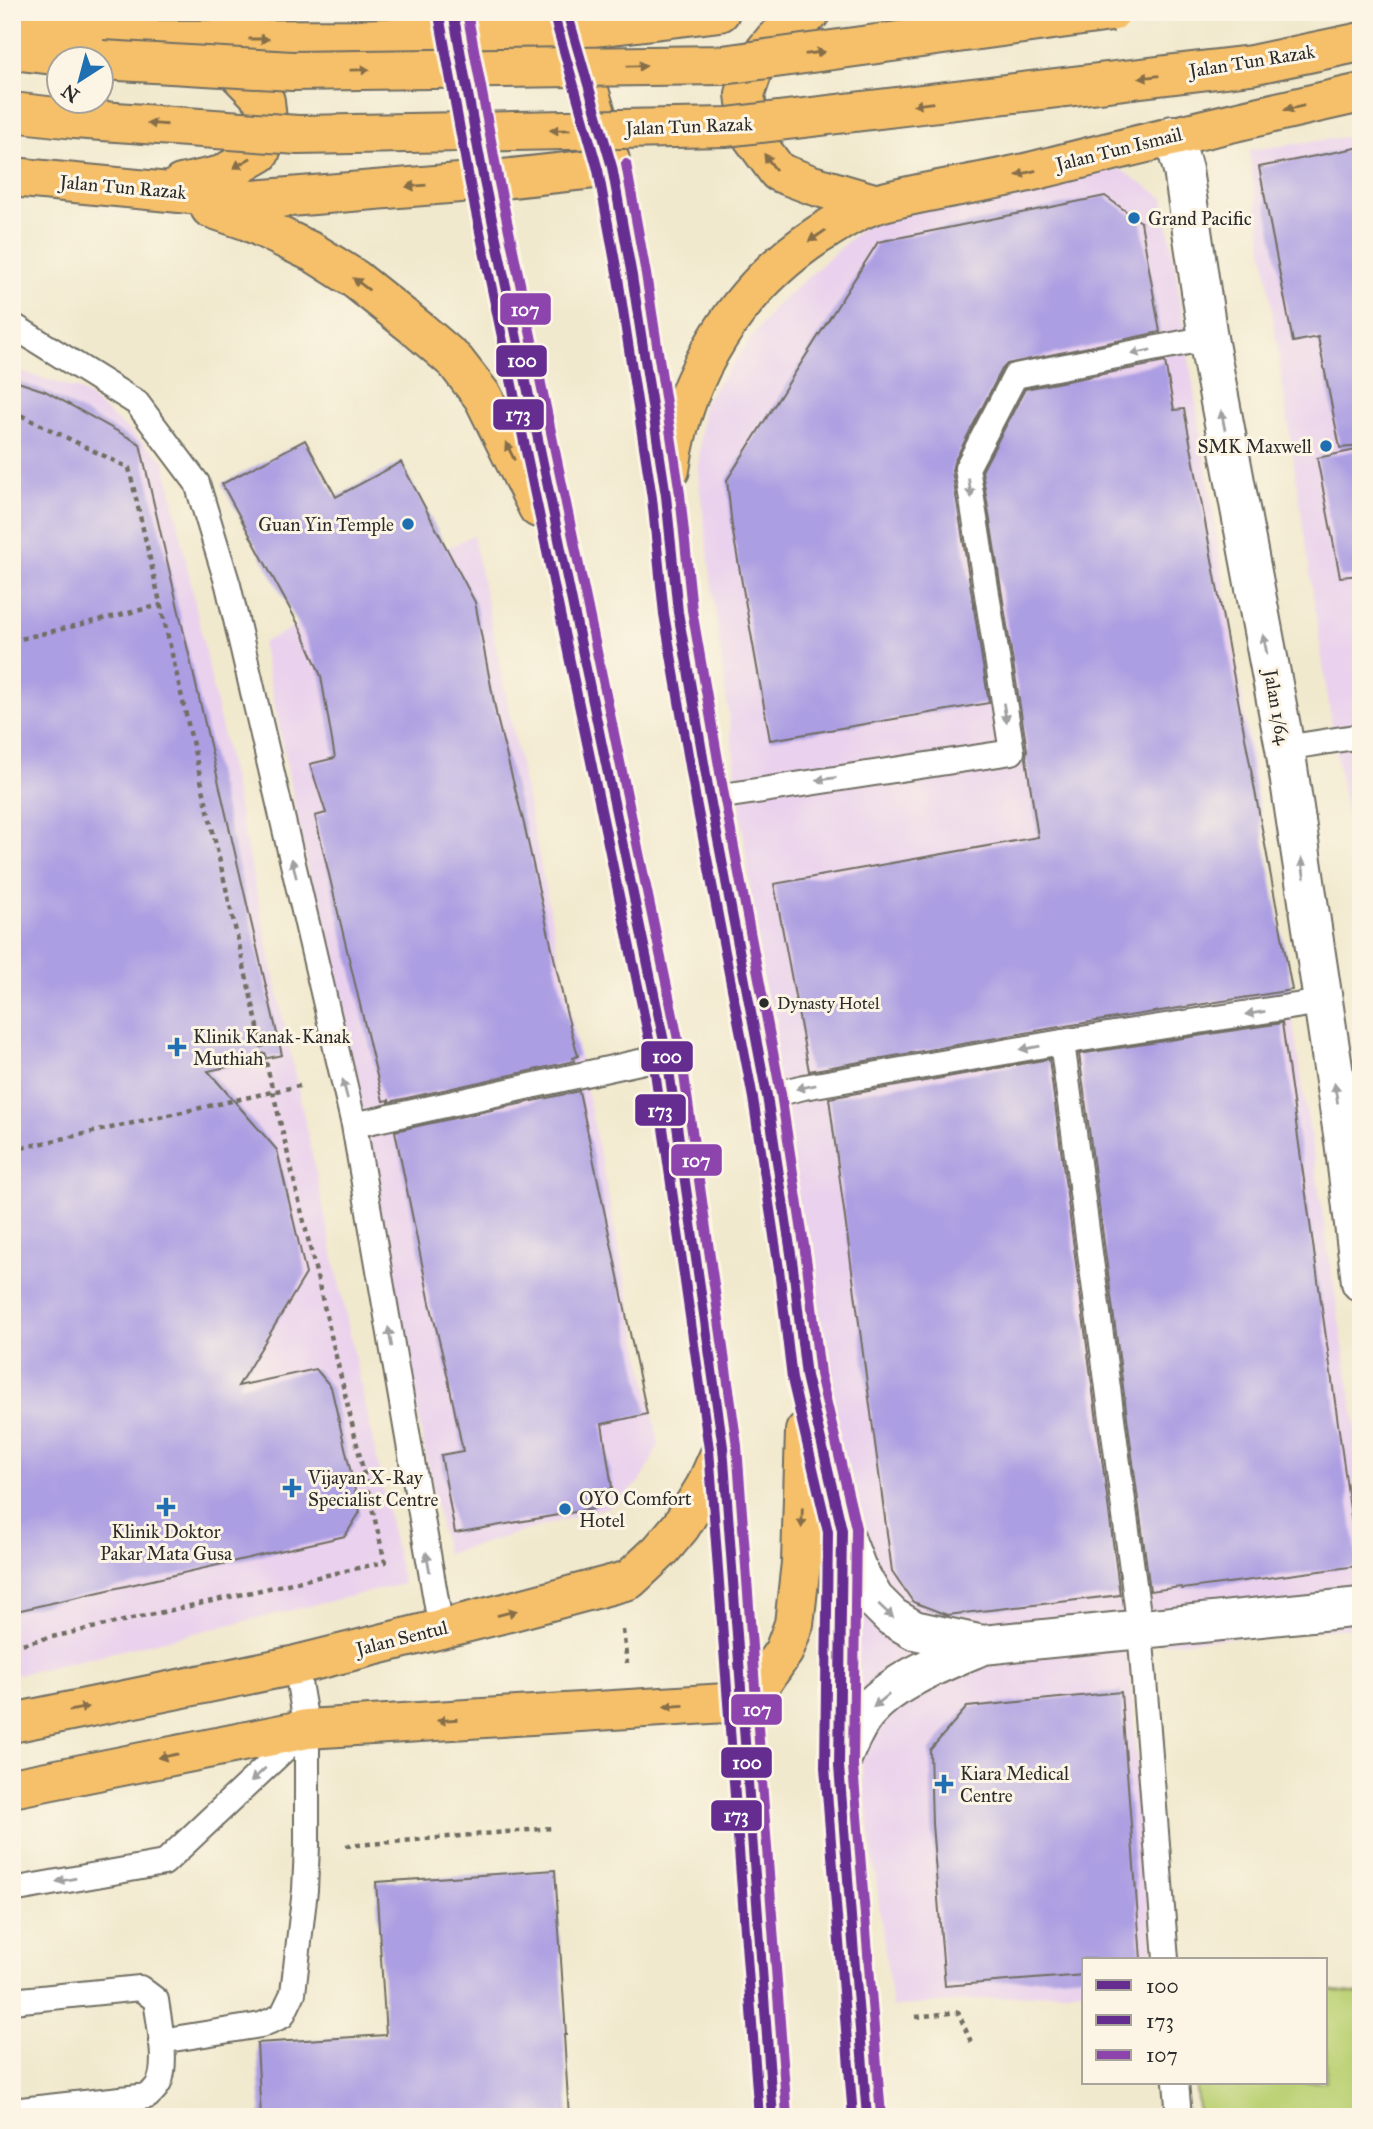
<svg xmlns="http://www.w3.org/2000/svg" width="1373" height="2129" font-family="'IM FELL Great Primer',serif">
	<style>
		.built { fill: #ead1ed }
		.green { fill: #bcd175; stroke: #747e50; stroke-width: 2 }
		.building { fill: #ac9ee2 }
		.lines { fill: none; stroke-linecap: round; stroke-linejoin: round }
		.lane-casing { stroke: #706e64; stroke-width: 28 }
		.street-casing { stroke: #706e64; stroke-width: 42 }
		.primary-casing { stroke: #706e64; stroke-width: 42 }
		.path { stroke: #706e64; stroke-width: 4.5; stroke-dasharray: 5 5; stroke-linecap: butt }
		.lane { stroke: #fff; stroke-width: 24 }
		.street { stroke: #fff; stroke-width: 38 }
		.primary { stroke: #f6c06b; stroke-width: 38 }
		.primary-bridge-casing { stroke: #706e64; stroke-width: 42; stroke-linecap: butt }
		.primary-bridge { stroke: #f6c06b; stroke-width: 38 }
		.bus-1-casing { stroke: #fcf5e5; stroke-width: 16 }
		.bus-2-casing { stroke: #fcf5e5; stroke-width: 16 }
		.bus-3-casing { stroke: #fcf5e5; stroke-width: 16 }
		.bus-1 { stroke: #662d91; stroke-width: 10 }
		.bus-2 { stroke: #662d91; stroke-width: 10 }
		.bus-3 { stroke: #8e44ad; stroke-width: 10 }
		.oneway { fill: #866e48 }
		.oneway2 { fill: #a0a0a0 }
		.poi-dot { fill: #1f6fb2; stroke: #fcf5e5; stroke-width: 2.5 }
		.bus-dot { fill: #2b2b2b; stroke: #fcf5e5; stroke-width: 2.5 }
		.labels { text-anchor: middle; dominant-baseline: central; stroke-width: 6; stroke-linejoin: round; paint-order: stroke }
		.bus-label { font-size: 17px; fill: #2b2b2b; stroke: #fcf5e5; text-anchor: start }
		.street-label { font-size: 19px; fill: #2b2b2b; stroke: #fcf5e5 }
		.poi-label { font-size: 19px; fill: #2b2b2b; stroke: #fcf5e5; text-anchor: start }
		.line-badge { stroke: #fcf5e5; stroke-width: 2.5 }
		.badge-label { font-size: 19px; text-anchor: middle; font-weight: bold; fill: #fff }
	</style>
	<rect width="100%" height="100%" fill="#fcf5e5"/>
	<filter id="ink" filterUnits="userSpaceOnUse"><feTurbulence type="fractalNoise" baseFrequency=".0143" numOctaves="2"/><feDisplacementMap in="SourceGraphic" scale="14" xChannelSelector="R" yChannelSelector="G"/><feConvolveMatrix kernelMatrix="1 2 1 2 8 2 1 2 1" color-interpolation-filters="sRGB"/></filter>
	<filter id="wash" filterUnits="userSpaceOnUse"><feTurbulence type="fractalNoise" baseFrequency=".00686" numOctaves="4" result="noise"/><feDisplacementMap in="SourceGraphic" scale="28" xChannelSelector="R" yChannelSelector="G"/><feGaussianBlur stdDeviation="1.57" result="paint"/><feColorMatrix in="noise" values="0 0 0 0 0 0 0 0 0 0 0 0 0 0 0 0 0 1.4 0 .05"/><feComposite in="paint" operator="in"/></filter>
	<g filter="url(#wash)">
		<rect width="100%" height="100%" fill="#f1e9cd"/>
		<!-- built -->
		<path class="built" d="M1361 135V900L1334 742 1249 150Z
			M1120 169 1164 198 1361 1460V1627L1128 1646 1153 1959H1084V1990L892 2007 698 474 703 404 774 308 882 210Z
			M12 369 80 390 165 461 403 1584 12 1676Z
			M473 535 659 1444 644 1476 618 1504 446 1554 262 643Z"/>
		<!-- green -->
		<path class="green" d="M1326 1990 1361 1994V2117H1199L1195 2082H1326Z"/>
		<g id="blocks">
			<!-- building -->
			<path class="building" d="M1361 147V446L1340 448 1318 337 1293 342 1259 167Z
				M1105 196 1141 222 1160 332 1007 364 1002 369 954 462 952 470 989 703 770 740 732 527 727 480 878 242Z
				M1165 362 1174 410 1184 409 1292 990 1059 1027 809 1071 774 884 1038 837 1026 758 1027 750 982 471 1025 389Z
				M12 380 45 391 140 444 282 1055 208 1071 277 1150 306 1274 238 1386 316 1369 331 1387 360 1512 345 1536 12 1612Z
				M305 440 336 497 401 462 475 602 497 718 524 824 566 1011 578 1056 573 1058 574 1061 389 1102V1100L383 1101 315 816 326 813 310 764 335 758 321 676 302 631 222 484Z
				M1361 449V575L1340 577 1317 458Z
				M1282 1023 1358 1566 1182 1589 1181 1587 1150 1591 1079 1054Z
				M1049 1059 1120 1595 947 1615 913 1602 892 1571 829 1098Z
				M579 1091 647 1414 602 1424 612 1487 592 1509 455 1533 441 1455 463 1451 446 1369 430 1303 395 1131Z
				M1121 1692 1141 1959H1084V1975L945 1986 932 1824 930 1750 967 1707Z
				M555 1870 566 2035H564L569 2117H261L257 2043 386 2035 376 1882Z"/>
		</g>
	</g>
	<g filter="url(#ink)">
		<use href="#blocks" fill-opacity="0" stroke="#706e64" stroke-width="2"/>
		<g class="lines">
			<defs>
				<path id="lane" d="M12 325 137 403 197 483 228 585 354 1125 441 1629
					M1285 748 1361 736
					M710 798 1012 752 967 468 1015 376 1208 338
					M1062 1042 1140 1629 1166 1959
					M767 1096 804 1087 1062 1042 1322 1002
					M354 1125 667 1056
					M12 1890 164 1863 304 1731
					M12 2001 140 1988 156 2000C159 2022 168 2063 159 2083 156 2089 152 2092 148 2096L12 2111
					M161 2041 261 2025 282 2016 293 1993 305 1890 307 1846V1729L296 1665
					M1176 2082 1179 2117"/>
				<path id="street" d="M1173 135 1183 170 1208 338 1285 748 1344 1141 1361 1282
					M842 1530 857 1569 866 1585 874 1599 892 1617 914 1630 983 1645 1361 1607
					M839 1766C846 1749 854 1728 866 1713 893 1680 945 1661 983 1645"/>
				<path id="primary" d="M811 12 774 40 756 62 745 94 750 134 778 172 812 185 877 204
					M12 17 118 40 359 39 571 30 720 12
					M571 30 612 167 632 276 666 496 678 612 710 798 767 1096 793 1267 806 1376 842 1530 839 1766 867 2117
					M458 34 484 181 667 1056 723 1447 773 2117
					M12 50 95 60
					M12 177 253 200 484 181 612 167
					M181 184 222 175 260 153 268 130 265 101 231 66 211 60
					M210 208 248 221 314 253 355 279 419 330 455 361 483 397 538 508
					M670 470C683 374 738 288 818 235 837 223 858 209 879 203 931 189 988 183 1041 169 1147 142 1254 117 1361 93
					M742 1702 757 1690 784 1651 794 1624 801 1563 805 1431
					M12 1723 296 1665 509 1612 629 1580 661 1550 681 1526 705 1487 722 1449
					M12 1788 307 1729 742 1702"/>
			</defs>
			<!-- lane casing -->
			<use href="#lane" class="lane-casing"/>
			<!-- street casing -->
			<use href="#street" class="street-casing"/>
			<!-- primary casing -->
			<use href="#primary" class="primary-casing"/>
			<!-- path -->
			<path class="path" d="M12 411 129 468 273 1092 385 1562 12 1646
				M12 641 161 605
				M12 1150 303 1085
				M623 1630 627 1663
				M346 1846 552 1828
				M916 2017 958 2012 971 2042"/>
			<!-- lane -->
			<use href="#lane" class="lane"/>
			<!-- street -->
			<use href="#street" class="street"/>
			<!-- primary -->
			<use href="#primary" class="primary"/>
			<defs>
				<path id="primary-bridge" d="M102 60 292 71 723 65 1111 12
					M12 112 74 119 298 135 727 127 1251 65 1361 42"/>
			</defs>
			<!-- primary-bridge casing -->
			<use href="#primary-bridge" class="primary-bridge-casing"/>
			<!-- primary-bridge -->
			<use href="#primary-bridge" class="primary-bridge"/>
			<defs>
				<path id="bus-1" d="M453 12 484 181 667 1056 723 1447 773 2117
					M567 12 612 167 632 276 666 496 678 612 710 798 767 1096 793 1267 806 1376 842 1530 839 1766 867 2117"/>
				<path id="bus-2" d="M439 15 470 184 653 1058 709 1449 759 2117
					M554 16 598 170 618 278 652 498 664 614 696 801 753 1098 779 1269 792 1379 828 1532 825 1767 853 2117"/>
				<path id="bus-3" d="M467 12 498 178 681 1054 737 1446 787 2116
					M626 164 646 274 680 494 692 610 724 795 781 1094 807 1265 820 1374 856 1528 853 1766 881 2116"/>
			</defs>
			<!-- bus-1 casing -->
			<use href="#bus-1" class="bus-1-casing"/>
			<!-- bus-2 casing -->
			<use href="#bus-2" class="bus-2-casing"/>
			<!-- bus-3 casing -->
			<use href="#bus-3" class="bus-3-casing"/>
			<!-- bus-1 -->
			<use href="#bus-1" class="bus-1"/>
			<!-- bus-2 -->
			<use href="#bus-2" class="bus-2"/>
			<!-- bus-3 -->
			<use href="#bus-3" class="bus-3"/>
		</g>
		<!-- one-way arrows -->
		<defs><path id="oneway-solid" d="M-6-.8H1V-3.2L6.5 0L1 3.2V.8H-6Z" transform="scale(1.75)"/></defs>
		<g class="oneway">
			<use href="#oneway-solid" transform="translate(259 39)"/>
			<use href="#oneway-solid" transform="translate(815 53) rotate(-8)"/>
			<use href="#oneway-solid" transform="translate(637 66) rotate(-1)"/>
			<use href="#oneway-solid" transform="translate(360 70) rotate(-1)"/>
			<use href="#oneway-solid" transform="translate(1149 77) rotate(173)"/>
			<use href="#oneway-solid" transform="translate(923 104) rotate(173)"/>
			<use href="#oneway-solid" transform="translate(1294 108) rotate(167)"/>
			<use href="#oneway-solid" transform="translate(157 124) rotate(-176)"/>
			<use href="#oneway-solid" transform="translate(560 130) rotate(179)"/>
			<use href="#oneway-solid" transform="translate(770 162) rotate(-126)"/>
			<use href="#oneway-solid" transform="translate(242 163) rotate(150)"/>
			<use href="#oneway-solid" transform="translate(1026 173) rotate(166)"/>
			<use href="#oneway-solid" transform="translate(416 186) rotate(175)"/>
			<use href="#oneway-solid" transform="translate(817 236) rotate(146)"/>
			<use href="#oneway-solid" transform="translate(361 284) rotate(-143)"/>
			<use href="#oneway-solid" transform="translate(510 451) rotate(-116)"/>
			<use href="#oneway-solid" transform="translate(802 1518) rotate(92)"/>
			<use href="#oneway-solid" transform="translate(507 1613) rotate(-14)"/>
			<use href="#oneway-solid" transform="translate(674 1706) rotate(177)"/>
			<use href="#oneway-solid" transform="translate(79 1709) rotate(-12)"/>
			<use href="#oneway-solid" transform="translate(447 1720) rotate(176)"/>
			<use href="#oneway-solid" transform="translate(168 1756) rotate(169)"/>
		</g>
		<g class="oneway2">
			<use href="#oneway-solid" transform="translate(1141 352) rotate(169)"/>
			<use href="#oneway-solid" transform="translate(1223 420) rotate(-101)"/>
			<use href="#oneway-solid" transform="translate(970 488) rotate(81)"/>
			<use href="#oneway-solid" transform="translate(1265 644) rotate(-101)"/>
			<use href="#oneway-solid" transform="translate(1005 713) rotate(81)"/>
			<use href="#oneway-solid" transform="translate(826 779) rotate(172)"/>
			<use href="#oneway-solid" transform="translate(294 868) rotate(-103)"/>
			<use href="#oneway-solid" transform="translate(1303 868) rotate(-98)"/>
			<use href="#oneway-solid" transform="translate(1255 1013) rotate(171)"/>
			<use href="#oneway-solid" transform="translate(1030 1048) rotate(170)"/>
			<use href="#oneway-solid" transform="translate(806 1087) rotate(169)"/>
			<use href="#oneway-solid" transform="translate(345 1089) rotate(-104)"/>
			<use href="#oneway-solid" transform="translate(1336 1093) rotate(-99)"/>
			<use href="#oneway-solid" transform="translate(390 1337) rotate(-100)"/>
			<use href="#oneway-solid" transform="translate(428 1562) rotate(-100)"/>
			<use href="#oneway-solid" transform="translate(886 1611) rotate(43)"/>
			<use href="#oneway-solid" transform="translate(881 1701) rotate(141)"/>
			<use href="#oneway-solid" transform="translate(258 1775) rotate(137)"/>
			<use href="#oneway-solid" transform="translate(66 1880) rotate(170)"/>
		</g>
	</g>
	<!-- markers -->
	<g class="poi-dot">
		<circle cx="1134" cy="218" r="7"/>
		<circle cx="1326" cy="446" r="7"/>
		<circle cx="408" cy="524" r="7"/>
		<path d="M173.5 1036.5h7v7h7v7h-7v7h-7v-7h-7v-7h7z"/>
		<path d="M288.5 1477.5h7v7h7v7h-7v7h-7v-7h-7v-7h7z"/>
		<path d="M162.5 1496.5h7v7h7v7h-7v7h-7v-7h-7v-7h7z"/>
		<circle cx="565" cy="1509" r="7"/>
		<path d="M940.5 1773.5h7v7h7v7h-7v7h-7v-7h-7v-7h7z"/>
	</g>
	<circle class="bus-dot" cx="764" cy="1003" r="6"/>
	<g class="labels">
		<!-- bus labels -->
		<g class="bus-label">
			<text x="777" y="1003">Dynasty Hotel</text>
		</g>
		<!-- street labels -->
		<g class="street-label">
			<text transform="translate(1252 61) rotate(-9)">Jalan Tun Razak</text>
			<text transform="translate(689 126) rotate(-2)">Jalan Tun Razak</text>
			<text transform="translate(1119 149) rotate(-14)">Jalan Tun Ismail</text>
			<text transform="translate(123 187) rotate(5)">Jalan Tun Razak</text>
			<text transform="translate(1277 707) rotate(80)">Jalan 1/64</text>
			<text transform="translate(402 1638) rotate(-14)">Jalan Sentul</text>
		</g>
		<!-- poi labels -->
		<g class="poi-label">
			<text x="1148" y="218">Grand Pacific</text>
			<text x="1312" y="446" text-anchor="end">SMK Maxwell</text>
			<text x="394" y="524" text-anchor="end">Guan Yin Temple</text>
			<text x="193" y="1036">Klinik Kanak-Kanak<tspan x="193" dy="22">Muthiah</tspan></text>
			<text x="308" y="1477">Vijayan X-Ray<tspan x="308" dy="22">Specialist Centre</tspan></text>
			<text x="579" y="1498">OYO Comfort<tspan x="579" dy="22">Hotel</tspan></text>
			<text x="166" y="1531" text-anchor="middle">Klinik Doktor<tspan x="166" dy="22">Pakar Mata Gusa</tspan></text>
			<text x="960" y="1773">Kiara Medical<tspan x="960" dy="22">Centre</tspan></text>
		</g>
	</g>
	<g class="line-badge">
		<rect x="499" y="292" width="53" height="34" rx="7" fill="#8e44ad"/>
		<rect x="495" y="344" width="53" height="34" rx="7" fill="#662d91"/>
		<rect x="492" y="398" width="53" height="33" rx="7" fill="#662d91"/>
		<rect x="640" y="1040" width="54" height="33" rx="7" fill="#662d91"/>
		<rect x="634" y="1093" width="53" height="34" rx="7" fill="#662d91"/>
		<rect x="670" y="1143" width="53" height="34" rx="7" fill="#8e44ad"/>
		<rect x="730" y="1693" width="53" height="33" rx="7" fill="#8e44ad"/>
		<rect x="720" y="1746" width="53" height="33" rx="7" fill="#662d91"/>
		<rect x="710" y="1799" width="53" height="33" rx="7" fill="#662d91"/>
	</g>
	<g class="badge-label">
		<text x="525" y="316">107</text>
		<text x="522" y="367">100</text>
		<text x="518" y="421">173</text>
		<text x="667" y="1063">100</text>
		<text x="660" y="1117">173</text>
		<text x="696" y="1167">107</text>
		<text x="757" y="1716">107</text>
		<text x="747" y="1769">100</text>
		<text x="736" y="1822">173</text>
	</g>
	<!-- margin -->
	<rect width="1373" height="2129" fill="none" stroke="#fcf5e5" stroke-width="42"/>
	<!-- legend -->
	<rect x="1082" y="1958" width="245" height="126" fill="#fcf5e5" stroke="#a8a49b" stroke-width="2"/>
	<rect x="1096" y="1980" width="35" height="10" fill="#662d91" stroke="#a8a49b" stroke-width="2"/>
	<text x="1146" y="1993" font-size="21" fill="#2b2b2b">100</text>
	<rect x="1096" y="2015" width="35" height="10" fill="#662d91" stroke="#a8a49b" stroke-width="2"/>
	<text x="1146" y="2028" font-size="21" fill="#2b2b2b">173</text>
	<rect x="1096" y="2050" width="35" height="10" fill="#8e44ad" stroke="#a8a49b" stroke-width="2"/>
	<text x="1146" y="2062" font-size="21" fill="#2b2b2b">107</text>
	<!-- north arrow -->
	<g transform="translate(80 80) rotate(216)"><circle r="33" fill="#fcf5e5" stroke="#a8a49b" stroke-width="2"/>
	<path d="M0-5L12 26L0 18L-12 26Z" fill="#1f6fb2"/>
	<text y="-10" font-size="19" font-weight="bold" text-anchor="middle" fill="#2b2b2b">N</text>
	</g>
</svg>
